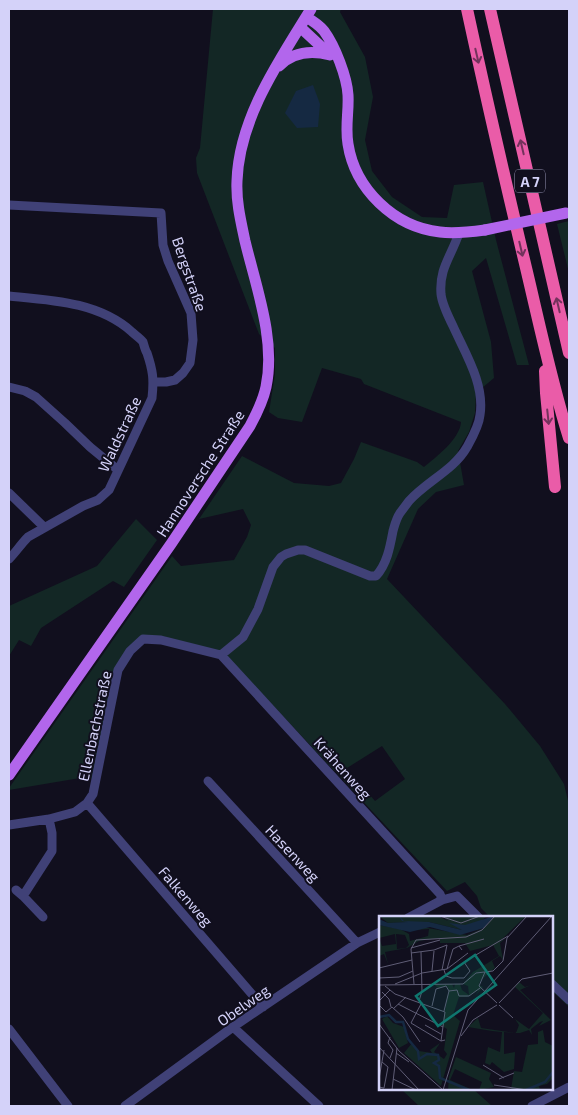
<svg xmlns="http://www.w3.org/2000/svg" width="578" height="1115" font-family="'Exo 2',sans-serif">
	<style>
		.green { fill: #132725; fill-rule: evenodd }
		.water { fill: #152942 }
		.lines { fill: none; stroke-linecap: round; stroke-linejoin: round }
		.minor { stroke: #404177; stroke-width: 9 }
		.major { stroke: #b266ec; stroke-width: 11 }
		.highway { stroke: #ea5ca8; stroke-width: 12 }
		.major-bridge { stroke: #b266ec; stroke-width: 11 }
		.oneway { stroke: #73325c }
		.labels { text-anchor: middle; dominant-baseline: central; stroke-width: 4; stroke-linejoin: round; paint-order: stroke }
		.shield { fill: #110f1e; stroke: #9a98b7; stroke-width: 1 }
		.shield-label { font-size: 14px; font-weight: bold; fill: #d4d2f9 }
		.street-label { font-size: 15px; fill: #d4d2f9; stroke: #110f1e }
		.inset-river { fill: none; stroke: #152942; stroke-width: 2.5 }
		.inset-road { fill: none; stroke: #5f5d76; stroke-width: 1 }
		.view { fill: #0f766e; fill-opacity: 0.15; stroke: #0f766e; stroke-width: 2.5 }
		.inset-edge { fill: none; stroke: #d4d2f9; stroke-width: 2.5 }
	</style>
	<rect width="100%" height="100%" fill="#110f1e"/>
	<!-- green -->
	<path class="green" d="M213 9H341L340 12 365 57 373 97 365 140 372 171 392 197 422 217 447 218 454 185 483 182 496 240 529 365H517L486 258 472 271 491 342 494 378 476 393 475 413 469 432 458 451 464 485 436 492 418 509 387 579 505 704 540 746 564 784 569 805V1007L552 991V918L490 917 481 908 477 896 465 882 447 891 234 664 163 636 128 647 93 779 80 778 9 790V788L172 556 181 566 234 560 247 537 251 525 243 509 199 519 242 456 294 483 329 486 341 483 354 459 361 442 417 462 424 467C436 457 460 439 461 422L364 384 361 379 322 368 302 422 278 418 269 412 275 374V348L259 334 197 173 196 158 200 148ZM382 746 405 779 375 801 347 768Z
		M569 221V273L557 224Z
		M136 519 157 540 124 587 113 581 41 628 31 646 19 640 9 656 10 683 9 682V606L97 566Z
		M401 1089H473L492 1106H419Z"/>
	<!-- water -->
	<path class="water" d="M313 85 320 104 318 127 297 128 285 113 296 91Z"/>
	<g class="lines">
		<!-- minor -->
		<path class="minor" d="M9 205 161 213 163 245 168 261 191 313 193 340 190 363 183 373 175 380 166 382H154
			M9 296C51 300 99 302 132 332 135 335 140 338 143 342 144 345 145 350 147 353 153 371 154 379 152 398L109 490 98 500 83 506 28 537C21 544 16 552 9 559
			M9 387 25 391 36 397 65 423 90 447 118 470
			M9 493 44 527
			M221 655 440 894 442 900
			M208 781 357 943
			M87 803 263 1007
			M9 825 49 819 75 812 87 803 93 794 118 670 130 651 143 639 161 640 221 655 243 637 258 609 273 567 281 557 286 554 298 550H305L370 576H376C387 564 390 547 393 531 395 524 396 519 400 513 403 509 406 505 409 501 427 481 454 470 467 447 472 438 479 426 480 415 485 384 465 353 453 326 448 316 442 304 441 294 439 268 451 257 459 233
			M16 890 23 896 43 917
			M23 896 52 851V833L49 819
			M408 918 442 900 457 896 479 918
			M552 984 569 1000
			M233 1027 319 1106
			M9 1029 68 1106
			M125 1106 233 1027 357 943 380 932
			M532 1106 569 1087"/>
		<!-- major -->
		<path class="major" d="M306 17C313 21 319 25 324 31 335 46 347 77 348 95 349 111 345 127 348 144 355 189 394 227 440 232 455 234 470 232 485 230
			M300 27 328 53
			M279 66C293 52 311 50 330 55
			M9 775 171 544 250 426C257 413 263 401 266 387 276 340 256 287 245 241 241 222 236 202 237 181 239 118 279 61 311 9"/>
		<!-- highway -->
		<path class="highway" d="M467 9C486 97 506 184 527 272 540 327 552 384 569 438
			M490 9 569 353
			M545 371 546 393 555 487"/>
		<!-- major-bridge -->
		<path class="major-bridge" d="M485 230 566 213"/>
	</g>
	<!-- one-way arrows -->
	<defs><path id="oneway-shaft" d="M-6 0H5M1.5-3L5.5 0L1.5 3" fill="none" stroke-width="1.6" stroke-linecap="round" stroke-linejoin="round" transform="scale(1.25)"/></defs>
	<g class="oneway">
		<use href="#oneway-shaft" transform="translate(477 56) rotate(77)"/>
		<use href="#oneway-shaft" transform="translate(522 147) rotate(-103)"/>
		<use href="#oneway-shaft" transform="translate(521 249) rotate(77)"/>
		<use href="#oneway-shaft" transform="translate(558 305) rotate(-103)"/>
		<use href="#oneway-shaft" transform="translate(548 417) rotate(84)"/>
	</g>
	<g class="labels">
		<!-- shield labels -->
		<rect class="shield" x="515" y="169.5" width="30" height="23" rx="4"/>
		<g class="shield-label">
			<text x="530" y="181">A 7</text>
		</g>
		<!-- street labels -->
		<g class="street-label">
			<text transform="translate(190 274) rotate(71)">Bergstraße</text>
			<text transform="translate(119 434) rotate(-65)">Waldstraße</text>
			<text transform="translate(200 473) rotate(-57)">Hannoversche Straße</text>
			<text transform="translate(94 726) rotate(-78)">Ellenbachstraße</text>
			<text transform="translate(343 768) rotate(48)">Krähenweg</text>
			<text transform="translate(293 853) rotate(47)">Hasenweg</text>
			<text transform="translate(186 896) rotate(49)">Falkenweg</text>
			<text transform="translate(243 1005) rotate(-35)">Obelweg</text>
		</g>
	</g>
	<!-- overview -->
	<g transform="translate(379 916)">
		<rect width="174" height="174" fill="#110f1e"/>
		<path d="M0 0H59L69 5 63 0H108L98 9 83 14 50 6 9 7ZM115 0H147L120 26 127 22 121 27 124 44 121 40 113 45 116 52 101 65 100 69 104 71 96 80 100 74 88 81H80L74 99 81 105 62 170 25 137 33 127 40 135 53 137 51 134 61 127 55 136 65 143 68 138 65 134 68 113 63 110 70 74 68 70 59 72 55 68H73L75 72 76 68H81L83 74 90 79 89 70 84 68 94 56 120 40 114 29 91 35 86 27H61V22L40 25 28 32 6 36 9 48 5 38 0 40V9L21 13 30 18 31 25 49 20 50 13 35 14 43 11 88 19 105 12ZM16 18 17 28 3 30 0 22ZM17 18 26 19 30 29 27 32 18 33ZM140 66 146 71 152 69 141 74 172 104 160 110 164 105 161 106 152 113 153 119 150 114 141 117 125 116V138L136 136 135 153 125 156 113 146 111 149 106 147 109 131 121 136 123 116 113 115 89 111 99 102 102 112 137 117 140 109 136 103 150 113 164 97 136 71ZM8 100 14 107 25 111 29 127 20 132 3 103ZM164 114 166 126 174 130V162L168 168 160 170 161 174 132 173 135 155 143 156 149 129 159 128V116ZM77 141 112 157 110 163 115 171 100 174 103 166 76 153 71 164 94 174H69L70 161Z" fill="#132725" fill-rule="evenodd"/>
		<path d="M20 0 25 5 50 6 83 14 70 7 86 9 115 0 105 12 81 19 51 11 31 16 0 9V3L9 7 29 6 23 5Z" fill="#152942"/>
		<path class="inset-river" d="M0 101 10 99 17 106H24L29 123 39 135 40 143 48 138 59 139 60 144 55 147 60 150 61 162 90 174M147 174 166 166 174 156"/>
		<path class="inset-road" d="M61 0 82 7 101 0M80 30 105 23M32 32 61 24M32 37 55 34 68 29M0 52 33 44M68 53 74 33 80 30 83 34M63 54 68 29M65 54 67 60 73 62H85L91 55 85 46 129 20M53 55 55 35M106 56 100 70 118 87M0 62 20 61 34 55M16 68 43 57 68 53 89 37M35 68 32 33 37 24 87 21 103 14 116 0M0 69 84 68 97 57 114 55 124 45 128 22 148 0M6 70 16 78 66 96 62 125M57 73 67 70 70 75 78 74 80 80H90L101 72M3 76 10 83 12 91M0 85 11 74M40 85 43 75 42 36M120 87 143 63 174 57M19 88 64 111M0 89 7 96 13 91M120 89 134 102M53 90 57 73M13 91 24 101 41 126M14 93 27 81M65 95 70 75M32 107 62 125 66 124M32 107 43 86M0 108 20 135 64 174M46 109 62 118M82 120 94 104 118 89M0 131 40 174M17 137 30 146M11 142 14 134 9 127 11 121M104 149 125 162M0 163 5 134M14 163 37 174M120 163 135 157M115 169 148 174M0 171 5 172 9 151 3 146M13 174 18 132M64 174 89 94 173 0"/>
		<path class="view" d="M96 39 117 69 59 110 37 80Z"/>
		<rect width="174" height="174" class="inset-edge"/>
	</g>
	<!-- border -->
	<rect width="578" height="1115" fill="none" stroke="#d4d2f9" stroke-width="20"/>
</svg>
